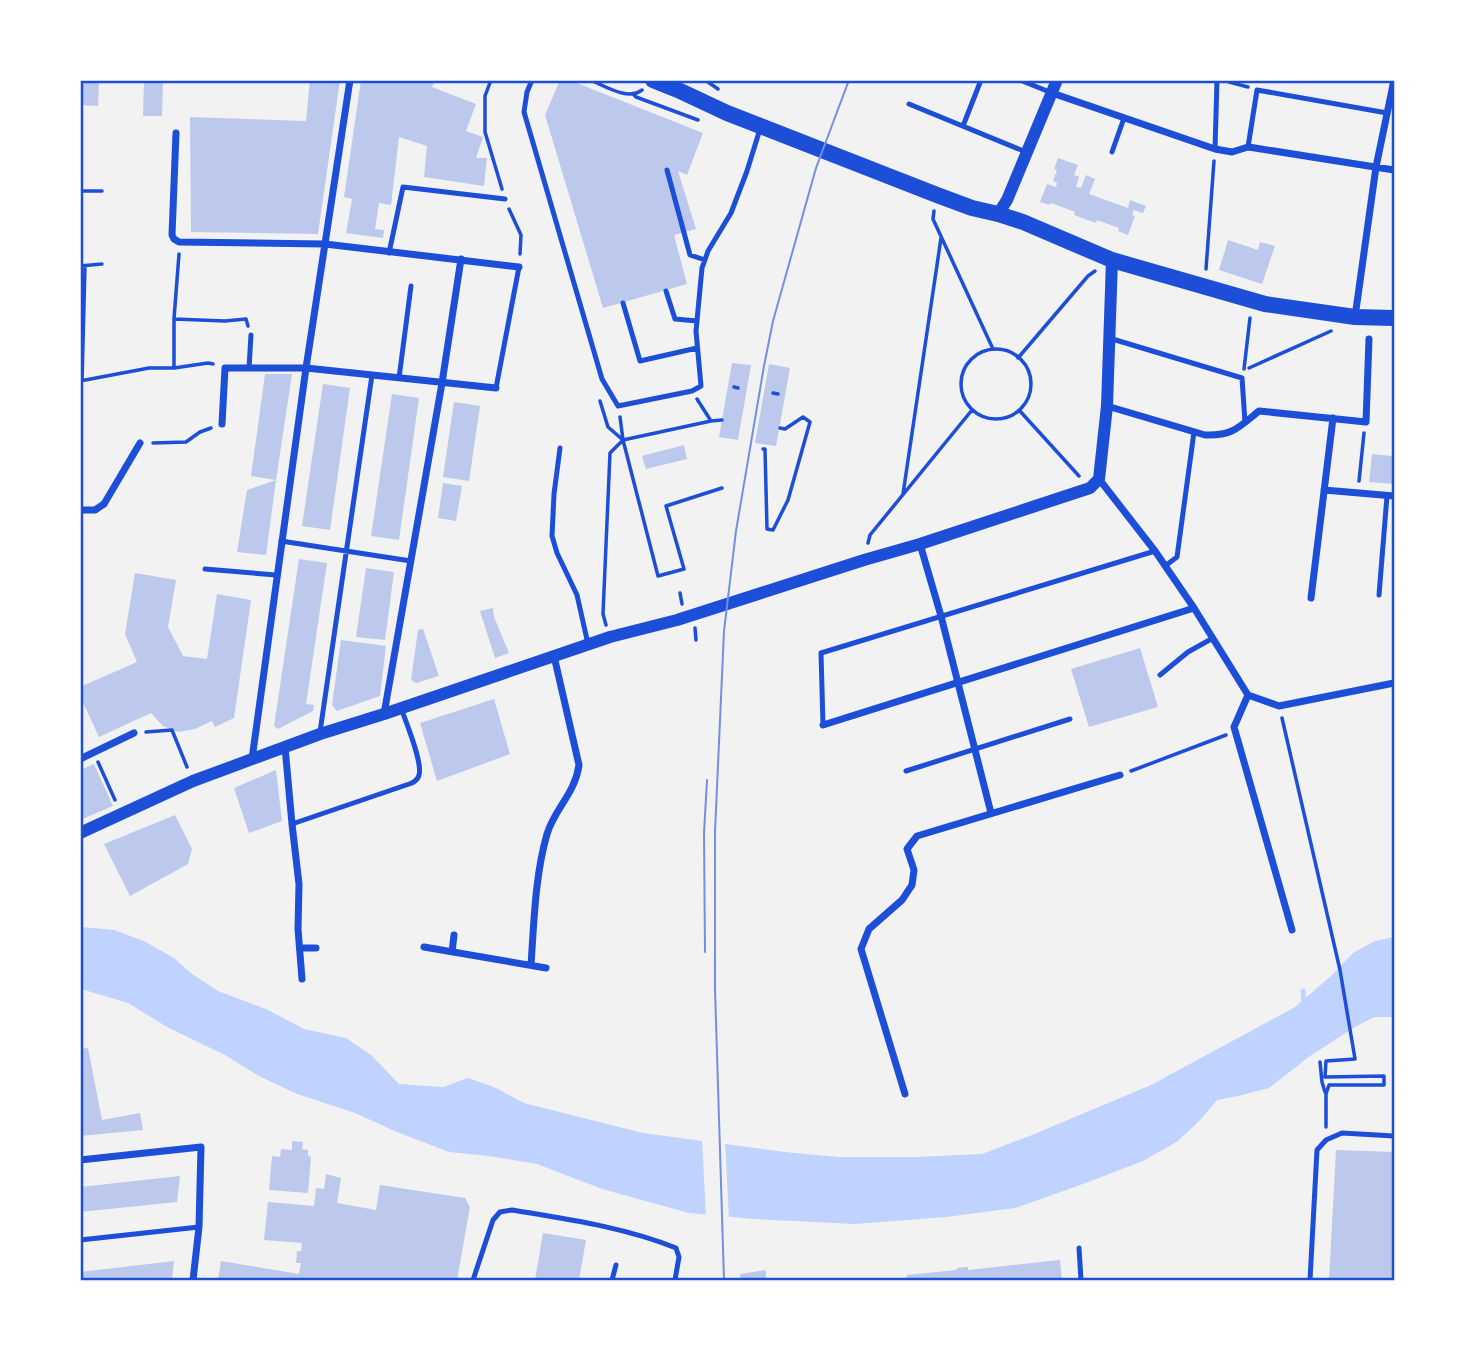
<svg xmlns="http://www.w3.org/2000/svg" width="1475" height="1361" font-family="'Noto Sans',sans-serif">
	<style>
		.water { fill: #bfd3fe }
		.pier { fill: #f2f2f2 }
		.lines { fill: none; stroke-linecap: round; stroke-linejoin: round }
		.stream { stroke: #bfd3fe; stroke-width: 5 }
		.building { fill: #bdc9ec }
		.path { stroke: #1d4ed8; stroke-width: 3.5 }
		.service { stroke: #1d4ed8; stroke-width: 5 }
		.minor { stroke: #1d4ed8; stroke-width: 7 }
		.tertiary { stroke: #1d4ed8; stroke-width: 12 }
		.primary { stroke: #1d4ed8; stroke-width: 16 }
		.tram { stroke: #7290e2; stroke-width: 2 }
		.neatline { fill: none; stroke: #1d4ed8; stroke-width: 2.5 }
	</style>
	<rect width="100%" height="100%" fill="#f2f2f2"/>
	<!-- water -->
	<path class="water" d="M81 927 114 930 144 941 174 958 192 974 218 991 266 1009 304 1029 346 1038 371 1055 399 1084 443 1087 468 1078 494 1087 524 1103 643 1133 785 1152 839 1157H916L982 1154 1032 1135 1151 1085 1295 1007 1331 976 1353 953 1375 941 1394 937V1017H1374L1355 1027 1310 1056 1269 1088 1238 1096 1217 1100 1200 1120 1178 1141 1143 1161 1083 1184 1015 1208 946 1217 855 1224 754 1219 689 1213 602 1189 537 1164 488 1156 449 1152 397 1132 355 1113 297 1094 259 1076 225 1055 167 1027 128 1003 81 989Z"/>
	<!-- pier -->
	<path class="pier" d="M702 1138 725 1141 729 1220 706 1218Z"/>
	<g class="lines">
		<!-- stream -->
		<path class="stream" d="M1303 991 1304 1005"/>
	</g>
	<!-- building -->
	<path class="building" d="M80 80 99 82 98 106 80 105Z
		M144 80H163L162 116H143Z
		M310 80H340L318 234 191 232 190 117 306 121Z
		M361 80H435L432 87 476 104 466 131 483 137 476 158H487L484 186 424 177 427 146 399 137 391 205 379 203 375 229 384 230 383 238 346 233 352 199 344 197Z
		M560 80H569L703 133 687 175 678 171 696 229 674 235 687 284 603 308 545 115Z
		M1058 158 1078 165 1074 175 1079 177 1076 187 1081 188 1086 175 1095 179 1089 194 1128 208 1130 200 1146 206 1143 213 1134 210 1132 215 1135 216 1128 235 1118 231 1119 228 1097 220 1096 223 1074 215 1075 212 1051 203 1050 205 1040 202 1047 184 1056 187 1057 183 1053 181 1057 170 1054 169Z
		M1228 240 1258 250 1260 242 1275 246 1262 284 1219 270Z
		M732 363 751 365 738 440 719 437Z
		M769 364 790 368 776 446 755 443Z
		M265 374H292L276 480 251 476Z
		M323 384 350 388 330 530 302 526Z
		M392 394 419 398 399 540 371 536Z
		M454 402 480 406 469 481 443 477Z
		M684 445 687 459 646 469 642 456Z
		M1393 447 1394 448V484L1369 482 1372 454 1392 456Z
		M276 480 266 555 237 552 247 490Z
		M443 483 462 486 456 521 438 518Z
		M299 559 327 563 306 704 314 705 313 711 278 729 274 726Z
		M366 568 394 572 385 640 356 637Z
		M135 573 176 580 168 627 183 656 207 659 217 594 251 600 234 718 215 727 212 721 195 729 178 732 163 726 151 713 99 737 80 696V687L137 662 125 634Z
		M493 608 494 617 509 653 495 658 480 611Z
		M423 629 439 676 416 683 411 680 418 630Z
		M341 640 386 646 380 696 337 711 332 705Z
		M1140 648 1158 707 1089 727 1071 669Z
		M494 699 510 754 437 781 420 723Z
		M94 764 113 806 80 820V770Z
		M276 770 282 821 249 833 234 788Z
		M175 815 192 849 188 864 130 896 104 844Z
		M88 1048 102 1120 140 1113 143 1130 80 1136V1049Z
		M292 1141 303 1142 302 1149 308 1150V1156L311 1157 308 1193 269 1190 272 1156 280 1157 281 1149 292 1150Z
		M1336 1150 1394 1152V1280H1329Z
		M326 1174 341 1178 337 1203 376 1210 380 1185 465 1198 470 1207 457 1280H218L221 1261 299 1274 301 1263H296L297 1251H301L302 1243 264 1240 268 1202 314 1206 316 1188 324 1189Z
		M180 1176 177 1202 80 1212V1187Z
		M543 1233 586 1240 579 1280H535Z
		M1060 1260 1062 1280H907V1275L956 1270 957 1268 968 1267V1270Z
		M174 1261 172 1280H80V1272Z
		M766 1270V1280H741L740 1274Z"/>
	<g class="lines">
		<!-- path -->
		<path class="path" d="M491 80 485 96V132L502 189
			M590 80C605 86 628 101 642 90
			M705 80 718 89
			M1229 82 1248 87
			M634 95 636 97 698 120
			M80 191H102
			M509 209 521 235 520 254
			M934 211 933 219 993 349
			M80 266 102 264
			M1206 269 1214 161
			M174 319 225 321 246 319 248 326
			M961 384a35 35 0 1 1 70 0a35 35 0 1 1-70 0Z
			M1018 358 1088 276 1095 271
			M174 368V319L179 254
			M1249 368 1331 331
			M1244 369 1250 318
			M80 381 149 368H174L208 363 213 364
			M82 381 85 266
			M734 387 738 388
			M773 393 778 394
			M697 399 711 421 722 420
			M600 401 608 427 623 440 610 453 603 614 606 625
			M1019 410 1079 476
			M620 417 623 440 711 421
			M623 440 658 576 684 569 666 506 722 488
			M153 443 186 442 200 432 211 428
			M763 449H765L767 529 773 530 788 500 810 422 803 417 785 429 780 428
			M1359 481 1364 433
			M903 494 941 238
			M868 543 870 535 972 410
			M680 593 682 604
			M695 628 696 640
			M1282 718 1340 970 1355 1059 1326 1061 1325 1077 1384 1076V1085H1329L1326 1094V1127
			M146 732 172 730 187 767
			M98 762 115 800
			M1131 771 1226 735
			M1320 1062 1322 1082 1325 1092"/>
		<!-- service -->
		<path class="service" d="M532 80 527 92 524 112 602 379 618 406 692 391 701 386 696 331 702 268 708 251 731 213 747 171 760 129
			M1020 80 1052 93
			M909 104 1026 152
			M963 126 981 80
			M1248 147 1257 90 1387 113
			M1215 149 1217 80
			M1112 152 1124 118
			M667 170 690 255 705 260
			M389 253 403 187 505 199
			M666 291 675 319 697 321
			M623 303 640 361 697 348
			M1109 338 1242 378 1245 422
			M249 368 251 335
			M399 378 411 286
			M496 388 519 267
			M560 448 554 494 552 536 557 553 577 595 588 644
			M281 541 411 561
			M1165 566 1177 557 1194 432
			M205 569 276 575
			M1379 595 1387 496
			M1160 675 1188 652 1213 638
			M823 725 821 653 1155 551
			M320 732 372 375
			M906 771 1070 719
			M292 824 412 783C416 780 418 780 419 775 423 763 406 722 401 708
			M80 1240 199 1227
			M1079 1248 1081 1280
			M473 1280 493 1220 500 1212 512 1210C566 1219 624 1227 676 1248L679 1257 675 1280
			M612 1280 616 1265
			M1310 1280 1317 1150 1326 1140 1342 1133 1394 1136"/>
		<!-- minor -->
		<path class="minor" d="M1052 93 1215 149 1232 152 1248 147 1255 148 1394 170
			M176 133 172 235 174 239 179 242 325 244 519 267
			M1355 317 1376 167 1394 80
			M1107 406 1205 435C1233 436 1239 427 1259 411L1366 422 1369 339
			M222 424 225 368H306L496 388
			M1099 479 1155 551 1194 608 1248 695 1234 727 1292 930
			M1324 490 1394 496
			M80 510H95L104 504 140 443
			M920 544 941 616 991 813
			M1311 598 1333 418
			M1248 695 1279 706 1394 683
			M384 714 442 383 461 259
			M823 725 1194 608
			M285 747 292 824 299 884 298 929 302 979
			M80 759 134 733
			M252 759 306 368 350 80
			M424 947 546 968
			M300 948H316
			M452 952 454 935
			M531 965C534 922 535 876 547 834 555 808 575 794 579 765L554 656
			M905 1094 861 949 869 929 902 900 912 885 914 870 907 849 917 836 1120 775
			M80 1160 201 1147 199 1227 193 1280"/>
		<!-- tertiary -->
		<path class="tertiary" d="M998 214 1007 200 1057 80
			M80 833 193 781 320 734 384 714 610 637 677 620 864 560 920 544 1090 488 1099 479 1107 406 1112 260"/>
		<!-- primary -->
		<path class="primary" d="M653 80 678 90 727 113 937 195 972 208 998 214 1023 222 1112 260 1265 304 1355 317 1394 318"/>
		<!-- tram -->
		<path class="tram" d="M705 952 704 833 707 780
			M724 1280 715 989V832L724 631 736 531 764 366 773 321 816 168 849 80"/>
	</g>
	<!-- border -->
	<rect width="1475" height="1361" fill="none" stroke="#ffffff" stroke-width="164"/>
	<rect x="82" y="82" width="1311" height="1197" class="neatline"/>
</svg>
